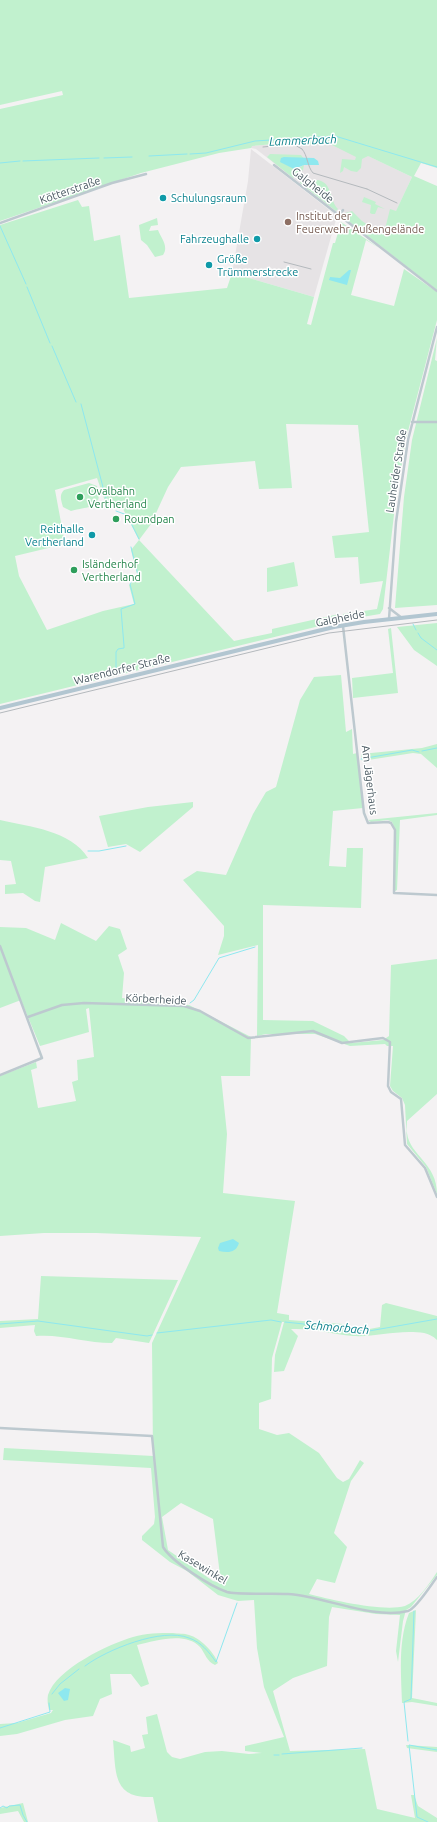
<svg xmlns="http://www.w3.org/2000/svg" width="437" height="1822" font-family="Ubuntu,sans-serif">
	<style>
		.education { fill: #e6e3e5 }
		.green { fill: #c1f1ce; fill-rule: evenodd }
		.water { fill: #8ee8ef }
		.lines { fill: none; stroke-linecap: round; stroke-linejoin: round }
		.stream { stroke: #8ee8ef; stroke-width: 1 }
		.street { stroke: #bdc9cf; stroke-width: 2.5 }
		.primary { stroke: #b2c6d1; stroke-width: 4 }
		.tram { stroke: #b4b9bd; stroke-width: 1 }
		.rail { stroke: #b4b9bd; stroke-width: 1 }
		.culture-dot { fill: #0f9aa8; stroke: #fff; stroke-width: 1.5 }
		.education-dot { fill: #8d6e63; stroke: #fff; stroke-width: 1.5 }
		.leisure-dot { fill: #2e9e5b; stroke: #fff; stroke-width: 1.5 }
		.labels { text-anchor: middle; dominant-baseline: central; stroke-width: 3; stroke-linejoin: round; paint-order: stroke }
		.street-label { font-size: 11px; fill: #495961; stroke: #fff }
		.culture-label { font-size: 11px; fill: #0d838f; stroke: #fff; text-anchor: start }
		.education-label { font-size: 11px; fill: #785e54; stroke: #fff; text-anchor: start }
		.leisure-label { font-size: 11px; fill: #27864d; stroke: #fff; text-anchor: start }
		.water-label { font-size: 12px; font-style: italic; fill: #0b828b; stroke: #fff }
	</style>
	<rect width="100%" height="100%" fill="#f4f2f3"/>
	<!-- education -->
	<path class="education" d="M333 139 412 177 380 246 256 149 251 148V146Z
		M251 149 337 216 314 297 232 273 248 181Z"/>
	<!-- green -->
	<path class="green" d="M0 0H437V168L421 163 414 176 437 186V290L342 216V214L352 211 362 221 371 227 375 234 380 235 386 225 390 209 396 211 412 177 368 156 362 159 361 168 357 172 351 171 344 167 343 171 340 173 342 159 355 160 356 157 332 145V140H329V144L305 145 299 142 252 146 251 148 219 153 141 173 0 221V109L63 95 62 91 0 105Z
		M270 154 301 155 304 159 284 157 297 169 304 165 303 170 293 178 267 157Z
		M302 179 311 184 317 180C333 182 329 200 338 209L336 211 300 183Z
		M364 197 376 202 375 204 385 209 378 207 375 214H372L370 213 371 205 362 202Z
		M78 200 82 207 89 206 94 241 120 235 129 298 227 288 232 273 314 297 307 324 311 325 333 243H335L341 222 379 248 366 240 351 295 394 306 404 269 437 292V320L406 439 395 506 383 609 380 614 344 620 343 614 377 609 383 581 360 584 358 557 335 558 332 536 369 532 358 425 286 424 292 488 259 489 255 461 181 467 168 487 151 524 139 540 234 641 272 633V629L339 614 340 621 0 704V225ZM97 478 107 507 120 503 139 540 131 550 138 578 129 585 134 604 103 611 47 630 19 576 15 556 65 544 55 490Z
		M157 218 158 225 151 226 149 231 158 230C161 238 169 246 163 255L155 257 147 245 141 240 139 225Z
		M437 338 435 360 437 361V605L395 608 404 497 412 440Z
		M89 483 97 486C104 509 89 506 71 511L63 507C61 500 59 495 64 490Z
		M294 562 298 586 267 592V568Z
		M437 623V666L414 650 397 627Z
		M391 628 398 693 353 698 352 678 393 673 388 629Z
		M341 675 346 732 352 729 353 754 357 753 363 808 333 811 329 866 346 867 347 848H363L361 908 263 905V1020L313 1021 344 1036 351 1043 383 1040 389 1036 391 965 437 959V1094L407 1121C407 1125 406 1130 407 1133 410 1156 437 1163 437 1194L426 1167 407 1144 405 1105 402 1098 393 1091 390 1086 393 1046H387L385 1044 350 1046 315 1034H266L257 1036 258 945 218 955 224 936V926L183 880 197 871 226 875 253 814 266 792 276 787 300 700 314 677Z
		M437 744V768L421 754 413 753 362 761 361 754 422 748Z
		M193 802V807L140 852 126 844 108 847 99 816 148 807Z
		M437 813V815L400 820 397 890 395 891 394 886 396 831 392 822 388 820 371 822 368 820Z
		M0 820C30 827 70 830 88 858L45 867 40 902 35 901 23 893 5 894V885L16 884 11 861 0 860Z
		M61 923 96 941 109 926 120 929 127 949 118 955 124 973 122 998 189 1005 251 1037 250 1076H221L227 1134 223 1193 295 1201 277 1313 289 1315V1320L343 1324 359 1331 380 1327 382 1305 386 1303 437 1316V1340C429 1332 420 1332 409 1332 390 1332 372 1337 353 1336 332 1334 312 1328 291 1329L298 1336 284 1371 274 1372 275 1355 284 1322H282L272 1358 271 1399 259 1403V1429L277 1435 289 1433 319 1453 337 1478 343 1482 349 1479 360 1460 364 1463 351 1481 334 1533 347 1547 335 1583 317 1579 309 1594C332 1600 383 1612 405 1606 418 1601 429 1584 437 1572V1575L411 1607 406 1610 403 1621 398 1662 396 1651 400 1615 376 1614 332 1607 329 1617 327 1666 293 1678 273 1691 290 1751 365 1749 377 1809 415 1818 411 1795H414L418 1806 437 1818V1822H158L153 1797C112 1799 116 1772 113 1740L130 1746 131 1752 145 1748 142 1735 148 1734 146 1717 157 1714 167 1752 172 1757 180 1759 205 1752 222 1751 249 1754 262 1753 245 1751V1746L284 1737 264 1687 257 1648 254 1600 238 1601 218 1595 187 1571 170 1562 142 1540V1536L154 1524 155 1517 151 1468 3 1460 4 1448 153 1456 152 1343 201 1237 96 1233H44L0 1236V1076L36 1062 37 1068 31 1070 38 1108 76 1101 72 1082 78 1080 77 1060 94 1057 89 1008 86 1009 89 1032 40 1046 21 1000 0 1008V927L26 928 55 940ZM181 1503 213 1519 221 1583 213 1581 168 1550 162 1517Z
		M41 1276 178 1280 149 1343 116 1338 112 1343C86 1343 62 1334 36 1336L34 1331 35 1325 0 1328V1321L38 1319Z
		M416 1610 412 1698 437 1703V1706L412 1702 402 1703C401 1673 398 1641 409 1613Z
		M173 1633C178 1634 184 1633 189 1635 200 1638 214 1652 218 1663L215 1665C207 1662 205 1653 200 1647 185 1631 155 1641 137 1645L149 1684 141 1687 131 1674H110L112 1694 100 1699 93 1716 65 1720 17 1734 0 1736V1724L17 1723 51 1713 53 1710H49C48 1705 47 1700 48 1695 56 1669 109 1644 133 1637 146 1633 159 1633 173 1633Z
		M406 1745 437 1747V1752L407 1748Z
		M23 1803 28 1822H24L18 1811 0 1814V1808Z"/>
	<!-- water -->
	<path class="water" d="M284 157 314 158 318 161 319 165H304L294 169 280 162 281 158Z
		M349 270H351L347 285 329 280 330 277 340 278Z
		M233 1239 239 1243C236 1253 228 1253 219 1251L218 1248 220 1243Z
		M65 1688 70 1689 68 1700 64 1701 58 1693Z"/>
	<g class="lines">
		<!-- stream -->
		<path class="stream" d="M190 154 206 153 255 141 335 136 437 167
			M149 156 187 154
			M104 158 132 157
			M23 161 99 158
			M0 163 20 161
			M0 226 26 284
			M27 287 50 343
			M52 346 76 402
			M81 404 108 506
			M116 511 127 515 139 539
			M413 624 416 630
			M418 633 421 638 437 650
			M116 671V652L118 649 124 648V646L121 609 135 604 130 584 132 581 139 579 131 547
			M422 751 437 748
			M361 759 412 750 419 752
			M88 851H99L126 846
			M190 1003 194 1000 219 958 255 947
			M285 1322 369 1331 437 1319
			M0 1324 38 1321 147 1336 152 1335
			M157 1333 271 1320 281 1322
			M85 1666C106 1650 162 1627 189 1638 201 1642 209 1652 216 1662L237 1603
			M52 1694 60 1684 79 1669
			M0 1728 50 1712 49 1703
			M408 1741 404 1702 411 1699 414 1611
			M282 1754 362 1748
			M274 1755H279
			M0 1808 3 1806 7 1808 9 1806 20 1805 23 1815 27 1822
			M428 1822 417 1817 409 1745 437 1750"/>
		<!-- street -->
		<path class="street" d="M274 165 437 291
			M339 216 343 210
			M0 223 112 183 146 174
			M412 422H437
			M389 608 402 618
			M389 619 396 522 408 440 437 327
			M343 626 364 813 368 823 388 822 391 823 395 830 394 893 437 895
			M0 946 42 1058 0 1075
			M28 1017 62 1005 84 1003 184 1006 200 1011 248 1038 313 1031 342 1043 383 1038 390 1042 388 1086 391 1092 401 1099 405 1145 425 1168 437 1197
			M0 1428 152 1436 163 1547C172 1562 210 1586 227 1592 238 1595 274 1593 288 1594 323 1596 373 1620 408 1611 416 1609 431 1585 437 1577"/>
		<!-- primary -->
		<path class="primary" d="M0 708 334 627 364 622 437 614"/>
		<!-- tram -->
		<path class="tram" d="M302 149C308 156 307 166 313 173L367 189"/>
		<!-- rail -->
		<path class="rail" d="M263 147 293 144 302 149
			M367 189 397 203
			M284 262 311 269
			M0 713 329 633 437 620"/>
	</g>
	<!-- markers -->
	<g class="culture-dot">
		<circle cx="163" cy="198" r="4"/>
		<circle cx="257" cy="239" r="4"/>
		<circle cx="209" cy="265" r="4"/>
		<circle cx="92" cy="535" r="4"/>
	</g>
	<circle class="education-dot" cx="288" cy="222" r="4"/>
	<g class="leisure-dot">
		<circle cx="80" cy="497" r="4"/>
		<circle cx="116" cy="519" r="4"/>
		<circle cx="74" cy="570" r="4"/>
	</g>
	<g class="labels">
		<!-- street labels -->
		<g class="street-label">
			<text transform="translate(313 185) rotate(38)">Galgheide</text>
			<text transform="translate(70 190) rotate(-19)">Kötterstraße</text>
			<text transform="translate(396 471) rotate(-81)">Lauheider Straße</text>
			<text transform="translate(340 618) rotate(-11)">Galgheide</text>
			<text transform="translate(122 669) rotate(-14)">Warendorfer Straße</text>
			<text transform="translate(370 780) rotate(83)">Am Jägerhaus</text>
			<text transform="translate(156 999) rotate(3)">Körberheide</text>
			<text transform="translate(203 1567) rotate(31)">Kasewinkel</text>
		</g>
		<!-- culture labels -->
		<g class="culture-label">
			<text x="171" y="198">Schulungsraum</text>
			<text x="249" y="239" text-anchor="end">Fahrzeughalle</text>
			<text x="217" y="259">Größe<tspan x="217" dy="13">Trümmerstrecke</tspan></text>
			<text x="84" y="529" text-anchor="end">Reithalle<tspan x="84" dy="13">Vertherland</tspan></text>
		</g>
		<!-- education labels -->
		<g class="education-label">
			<text x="296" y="216">Institut der<tspan x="296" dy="13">Feuerwehr Außengelände</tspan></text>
		</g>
		<!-- leisure labels -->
		<g class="leisure-label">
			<text x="88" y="491">Ovalbahn<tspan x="88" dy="13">Vertherland</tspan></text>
			<text x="124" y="519">Roundpan</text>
			<text x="82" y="564">Isländerhof<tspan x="82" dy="13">Vertherland</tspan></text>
		</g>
		<!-- water labels -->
		<g class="water-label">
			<text transform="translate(303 140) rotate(-2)">Lammerbach</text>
			<text transform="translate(337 1327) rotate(5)">Schmorbach</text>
		</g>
	</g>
</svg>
